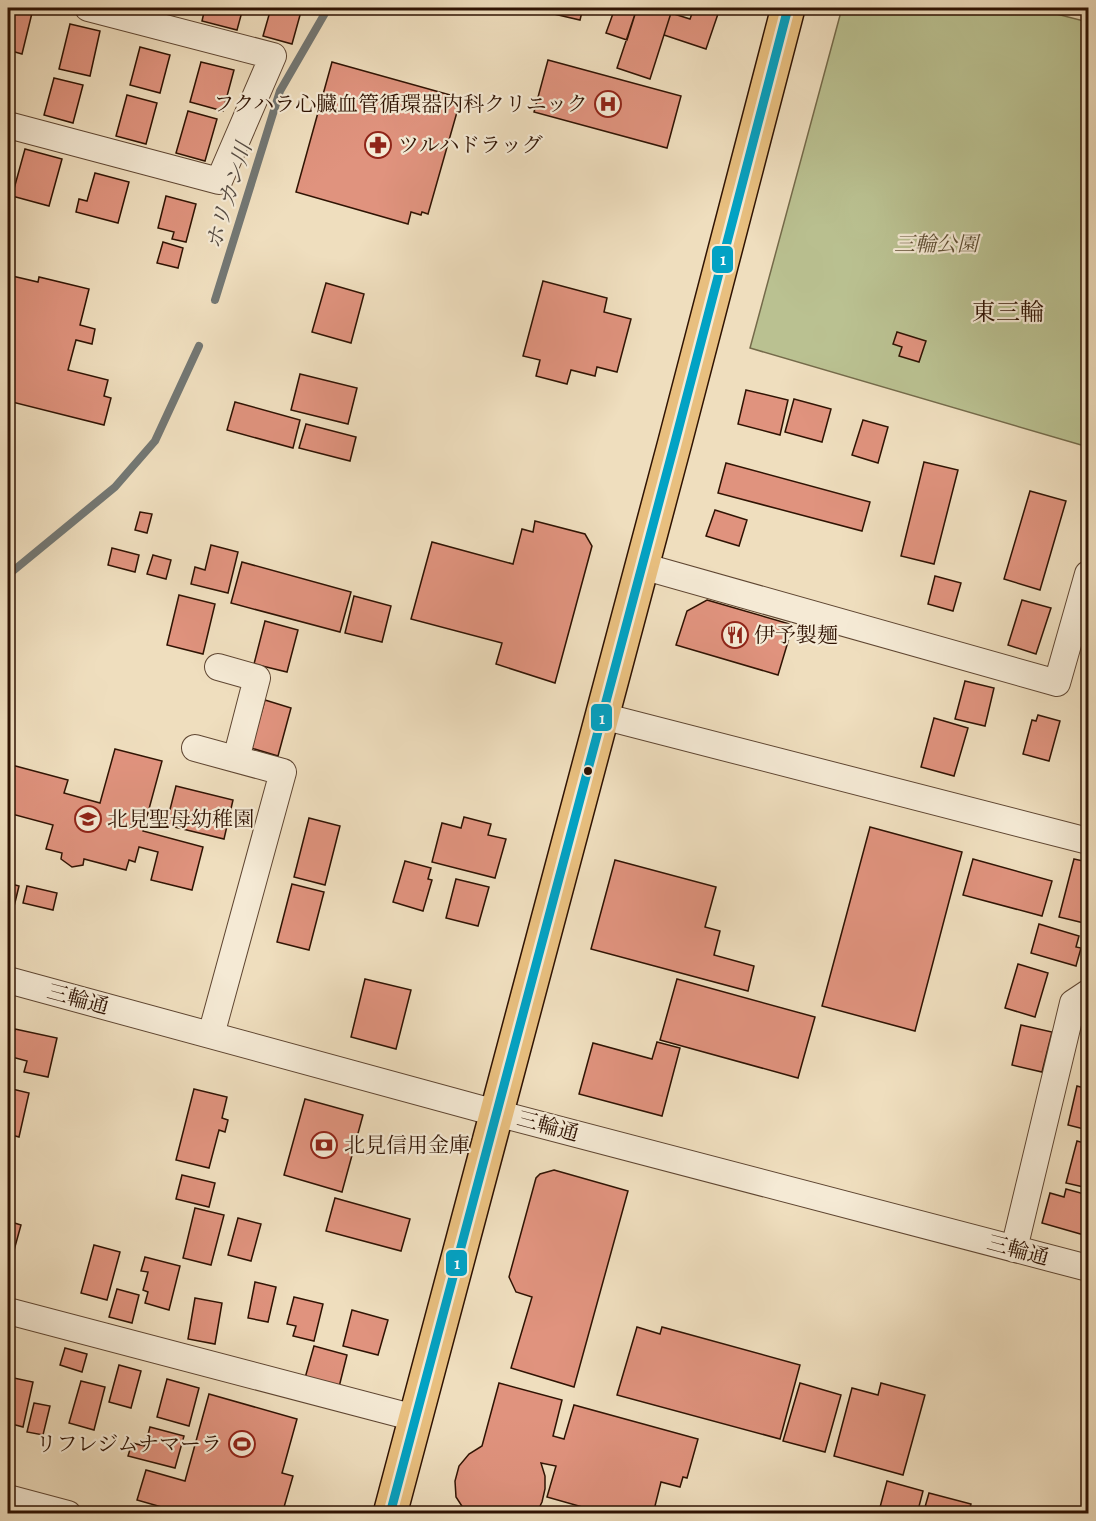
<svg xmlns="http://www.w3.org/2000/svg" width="1096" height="1521" font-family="Alegreya,'Noto Serif JP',serif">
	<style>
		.green { fill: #bac191; stroke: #746a4a; stroke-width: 1.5 }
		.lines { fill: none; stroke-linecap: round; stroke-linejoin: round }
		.stream { stroke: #737773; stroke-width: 8 }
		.building { fill: #e0937e; stroke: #2f1303; stroke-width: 1.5 }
		.minor-casing { stroke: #5f4632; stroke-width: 28 }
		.highway-casing { stroke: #2f1303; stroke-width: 36 }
		.minor { stroke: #f5ead5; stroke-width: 26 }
		.highway { stroke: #e8bf7f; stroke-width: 33 }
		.bus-1-casing { stroke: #f5ead5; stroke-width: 14 }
		.bus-1 { stroke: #02a2c4; stroke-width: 9 }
		.bus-dot { fill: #2f1303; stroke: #f5ead5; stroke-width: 2 }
		.labels { text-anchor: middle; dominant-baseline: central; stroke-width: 4.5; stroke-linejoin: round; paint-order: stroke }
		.poi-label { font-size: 21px; fill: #2f1303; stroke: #f5ead5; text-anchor: start }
		.park-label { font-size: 21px; font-style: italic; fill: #605035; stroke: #f5ead5 }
		.street-label { font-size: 21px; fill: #2f1303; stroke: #f5ead5 }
		.water-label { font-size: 22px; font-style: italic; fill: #574d44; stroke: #f5ead5 }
		.quarter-label { font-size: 24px; fill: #2f1303; stroke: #f5ead5 }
		.line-badge { stroke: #f5ead5; stroke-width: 2 }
		.badge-label { font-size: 16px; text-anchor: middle; font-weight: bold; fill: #fff }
	</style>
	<rect width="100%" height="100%" fill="#efdebe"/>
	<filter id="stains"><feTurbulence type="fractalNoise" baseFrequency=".00333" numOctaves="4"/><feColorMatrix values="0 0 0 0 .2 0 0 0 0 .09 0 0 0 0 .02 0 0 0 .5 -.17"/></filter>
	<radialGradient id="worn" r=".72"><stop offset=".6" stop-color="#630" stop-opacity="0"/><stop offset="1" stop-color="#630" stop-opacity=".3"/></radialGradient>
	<!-- green -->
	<path class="green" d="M842 8H1033L1088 22V447L750 348Z"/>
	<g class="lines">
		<!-- stream -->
		<path class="stream" d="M215 300 280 91 328 8
			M8 575 115 487 155 441 199 346"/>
	</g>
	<!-- building -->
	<path class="building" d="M8 8 32 13 22 54 8 50Z
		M205 8H243L237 30 202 21Z
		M271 8H302L292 44 263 36Z
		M546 8H583L580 20 545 12Z
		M615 8H637L627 40 606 33Z
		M637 8H656L671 13 650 79 617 68Z
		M694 8H720L706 49 664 35 671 13 690 19Z
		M70 24 100 31 90 76 59 69Z
		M140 47 170 55 160 93 130 85Z
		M548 60 681 96 667 148 534 112Z
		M201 62 234 70 223 111 190 102Z
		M332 62 461 98 428 214 422 212 421 215 411 212 408 224 296 192Z
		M54 78 83 85 73 123 44 115Z
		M127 95 157 103 146 144 116 136Z
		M188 111 217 119 205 161 176 153Z
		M25 149 62 159 49 206 12 196Z
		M95 173 129 182 118 223 76 212 79 199 87 201Z
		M166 196 196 204 186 242 172 239 174 232 158 228Z
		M163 242 183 248 178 268 157 263Z
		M8 275 38 282 39 277 89 289 80 325 95 329 92 344 76 340 68 370 108 380 104 396 111 398 104 425 8 401Z
		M543 281 607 298 604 312 631 319 617 372 597 367 595 376 571 370 567 384 536 376 540 360 523 356Z
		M326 283 364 294 351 343 312 332Z
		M897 332 926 341 919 362 899 356 902 347 893 344Z
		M300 374 357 388 348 424 291 410Z
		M746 390 788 400 780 435 738 424Z
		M794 399 831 409 822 442 785 432Z
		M235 402 300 420 293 448 227 430Z
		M863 420 888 427 878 463 852 455Z
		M306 424 356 437 350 461 299 448Z
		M924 462 958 470 934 564 901 556Z
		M726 463 870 502 862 531 718 493Z
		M1030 491 1066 501 1040 590 1004 579Z
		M715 510 747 520 739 546 706 536Z
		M140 512 152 514 147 533 135 530Z
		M535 521 585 534 592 546 555 683 496 664 502 643 411 619 432 542 513 564 522 529 533 532Z
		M211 545 238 552 228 593 191 584 195 567 205 570Z
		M112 548 139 555 135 572 108 565Z
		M153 555 171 560 166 579 147 574Z
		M242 562 351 592 340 632 231 603Z
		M935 576 961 583 953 611 928 604Z
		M179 595 215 604 203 654 167 645Z
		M354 596 391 606 382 642 345 633Z
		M707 600 793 625 778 675 676 645 687 611Z
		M1022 600 1051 608 1036 654 1008 645Z
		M265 621 298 630 287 672 254 664Z
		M965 681 994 688 985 726 955 719Z
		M265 700 291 708 278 756 251 748Z
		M1038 715 1060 721 1049 761 1023 754 1032 720 1036 721Z
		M934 718 968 728 954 776 921 767Z
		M115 749 162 761 143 831 203 847 192 890 151 880 158 852 139 847 135 862 129 860 126 870 84 859 83 865 72 867 61 859 62 853 46 849 53 825 8 813V764L68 780 64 793 100 803Z
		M176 786 233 800 224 839 166 825Z
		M464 817 491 824 488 835 506 839 495 878 432 862 442 823 461 828Z
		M309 818 340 826 325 885 294 877Z
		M870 827 962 852 915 1031 822 1006Z
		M973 859 1052 881 1042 916 963 895Z
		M1074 859 1088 862V924L1059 917Z
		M615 860 716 887 705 927 720 931 714 955 754 966 748 991 591 949Z
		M405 861 431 868 428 879 432 880 423 911 393 902Z
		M456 879 489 887 478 926 446 918Z
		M8 883 19 886 8 931Z
		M292 884 324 892 309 950 277 942Z
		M27 886 57 893 53 910 23 903Z
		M1039 924 1079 936 1076 947 1081 948 1076 966 1031 953Z
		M1018 964 1048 973 1035 1017 1005 1008Z
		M365 979 411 990 396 1049 351 1037Z
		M677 979 815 1017 798 1078 660 1040Z
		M1021 1025 1052 1032 1042 1072 1012 1065Z
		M15 1029 57 1038 48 1077 24 1072 27 1061 8 1056Z
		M657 1042 680 1048 662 1116 579 1094 593 1043 652 1059Z
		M1077 1086 1088 1089V1130L1068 1125Z
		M8 1088 29 1093 19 1137 8 1134Z
		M194 1089 227 1097 222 1118 228 1120 225 1132 219 1130 209 1168 176 1160Z
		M305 1099 363 1115 342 1192 284 1175Z
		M1077 1141 1088 1144V1188L1066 1183Z
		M554 1170 628 1191 574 1387 511 1368 532 1297 516 1292 509 1277 536 1178 540 1174Z
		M182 1175 215 1183 209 1207 176 1199Z
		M1066 1189 1088 1195V1217L1084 1235 1042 1223 1050 1193 1064 1197Z
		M335 1198 410 1219 401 1251 326 1231Z
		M195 1208 224 1215 211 1265 183 1258Z
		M238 1218 261 1224 251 1261 228 1255Z
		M8 1221 21 1225 8 1272Z
		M94 1245 120 1252 107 1300 81 1293Z
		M145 1257 180 1266 169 1310 145 1303 148 1292 143 1290 148 1272 141 1271Z
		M255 1282 276 1287 268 1322 248 1318Z
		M117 1289 139 1295 132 1323 109 1317Z
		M294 1297 323 1304 314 1341 293 1336 296 1326 287 1324Z
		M195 1298 222 1303 215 1344 188 1339Z
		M352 1310 388 1320 378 1355 343 1346Z
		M637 1327 660 1334 662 1327 800 1365 780 1439 617 1395Z
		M314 1346 347 1355 339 1387 305 1378Z
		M65 1348 87 1354 82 1372 60 1365Z
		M119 1365 141 1371 131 1408 109 1402Z
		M9 1377 33 1382 23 1427 8 1423Z
		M167 1379 199 1388 189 1426 157 1417Z
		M81 1381 105 1387 94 1430 69 1423Z
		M499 1383 562 1400 553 1436 564 1439 574 1405 698 1439 687 1478 683 1477 680 1487 661 1482 653 1514H607L547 1497 556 1466 541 1463 545 1476V1489L542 1502 536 1514H467L456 1497 455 1481 459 1466 469 1454 482 1446Z
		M800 1383 841 1395 825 1452 783 1441Z
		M881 1383 925 1395 903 1475 834 1456 852 1388 878 1395Z
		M209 1394 297 1419 282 1473 293 1476 282 1514H186L137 1500 146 1470 185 1481Z
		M34 1403 50 1406 43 1435 27 1432Z
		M150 1427 184 1436 175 1468 128 1456 132 1443 145 1446Z
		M887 1481 923 1491 917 1514H887L879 1511Z
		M929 1493 971 1504 968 1514H923Z"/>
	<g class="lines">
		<defs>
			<path id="minor" d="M8 125 219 181 273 56 88 8
				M642 566 1057 683 1088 574
				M218 667 257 678 236 759
				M602 716 1088 841
				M195 748 283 772 211 1035
				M8 980 496 1113 1088 1268
				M1014 1249 1073 1003 1088 993
				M8 1311 415 1418
				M8 1498 68 1514"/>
			<path id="highway" d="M390 1514 675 442 788 8"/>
		</defs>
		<!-- minor casing -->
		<use href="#minor" class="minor-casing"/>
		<!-- highway casing -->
		<use href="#highway" class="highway-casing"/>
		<!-- minor -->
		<use href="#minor" class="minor"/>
		<!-- highway -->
		<use href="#highway" class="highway"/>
		<defs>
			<path id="bus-1" d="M390 1514 675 442 788 8"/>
		</defs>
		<!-- bus-1 casing -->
		<use href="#bus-1" class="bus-1-casing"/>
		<!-- bus-1 -->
		<use href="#bus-1" class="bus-1"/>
	</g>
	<!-- icons -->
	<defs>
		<symbol id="hospital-ring" viewBox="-11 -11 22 22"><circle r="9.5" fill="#f5ead5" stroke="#8f2418" stroke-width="1.5"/><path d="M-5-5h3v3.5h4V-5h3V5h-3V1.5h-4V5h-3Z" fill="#8f2418"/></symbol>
		<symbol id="pharmacy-ring" viewBox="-11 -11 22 22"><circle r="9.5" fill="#f5ead5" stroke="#8f2418" stroke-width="1.5"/><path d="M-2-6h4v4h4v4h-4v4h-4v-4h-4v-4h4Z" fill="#8f2418"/></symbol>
		<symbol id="restaurant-ring" viewBox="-11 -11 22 22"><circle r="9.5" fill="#f5ead5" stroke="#8f2418" stroke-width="1.5"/><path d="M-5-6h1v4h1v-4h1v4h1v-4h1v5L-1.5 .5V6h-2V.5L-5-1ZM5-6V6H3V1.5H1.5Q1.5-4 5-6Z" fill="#8f2418"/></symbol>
		<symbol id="school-ring" viewBox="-11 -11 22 22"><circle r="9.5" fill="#f5ead5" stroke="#8f2418" stroke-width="1.5"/><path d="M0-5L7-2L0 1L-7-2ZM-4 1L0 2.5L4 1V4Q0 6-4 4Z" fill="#8f2418"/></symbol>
		<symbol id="bank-ring" viewBox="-11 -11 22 22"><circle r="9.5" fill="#f5ead5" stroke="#8f2418" stroke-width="1.5"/><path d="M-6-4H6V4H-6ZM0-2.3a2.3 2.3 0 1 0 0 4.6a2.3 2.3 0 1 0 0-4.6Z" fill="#8f2418"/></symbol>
		<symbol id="stadium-ring" viewBox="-11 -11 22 22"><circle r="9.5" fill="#f5ead5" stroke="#8f2418" stroke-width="1.5"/><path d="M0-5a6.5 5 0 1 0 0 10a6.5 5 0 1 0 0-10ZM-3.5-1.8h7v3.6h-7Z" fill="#8f2418"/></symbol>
	</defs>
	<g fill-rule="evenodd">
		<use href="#hospital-ring" x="593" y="89" width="30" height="30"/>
		<use href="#pharmacy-ring" x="363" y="130" width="30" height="30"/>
		<use href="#restaurant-ring" x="720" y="620" width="30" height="30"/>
		<use href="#school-ring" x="73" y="804" width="30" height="30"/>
		<use href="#bank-ring" x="309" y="1130" width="30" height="30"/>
		<use href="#stadium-ring" x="227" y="1429" width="30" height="30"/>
	</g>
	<!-- markers -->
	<circle class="bus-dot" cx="588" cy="771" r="5"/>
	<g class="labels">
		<!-- poi labels -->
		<g class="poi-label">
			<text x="588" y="104" text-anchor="end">フクハラ心臓血管循環器内科クリニック</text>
			<text x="398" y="145">ツルハドラッグ</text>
			<text x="754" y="635">伊予製麺</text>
			<text x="107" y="819">北見聖母幼稚園</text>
			<text x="344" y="1145">北見信用金庫</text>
			<text x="222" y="1444" text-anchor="end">リフレジムナマーラ</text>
		</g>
		<!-- park labels -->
		<g class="park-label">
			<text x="936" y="244">三輪公園</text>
		</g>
		<!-- street labels -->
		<g class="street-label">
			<text transform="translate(78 999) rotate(15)">三輪通</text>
			<text transform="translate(548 1126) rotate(15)">三輪通</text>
			<text transform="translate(1018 1250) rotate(15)">三輪通</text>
		</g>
		<!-- water labels -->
		<g class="water-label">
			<text transform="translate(229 196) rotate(-73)">ホリカン川</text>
		</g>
		<!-- quarter labels -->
		<g class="quarter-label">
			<text x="1008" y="312">東三輪</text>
		</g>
	</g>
	<g class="line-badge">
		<rect x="711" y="245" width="23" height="29" rx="6" fill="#02a2c4"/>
		<rect x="590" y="703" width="23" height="29" rx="6" fill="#02a2c4"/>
		<rect x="445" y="1249" width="23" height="28" rx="6" fill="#02a2c4"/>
	</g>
	<g class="badge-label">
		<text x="723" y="265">1</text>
		<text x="602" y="724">1</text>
		<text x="457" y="1269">1</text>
	</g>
	<!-- margin -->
	<rect width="1096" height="1521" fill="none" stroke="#efdebe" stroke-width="30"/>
	<rect x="9" y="9" width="1078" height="1503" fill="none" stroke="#2f1303" stroke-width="3"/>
	<rect x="15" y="15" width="1066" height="1491" fill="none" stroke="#2f1303" stroke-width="1.5"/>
	<rect width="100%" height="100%" filter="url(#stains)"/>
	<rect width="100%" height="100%" fill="url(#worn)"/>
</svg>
